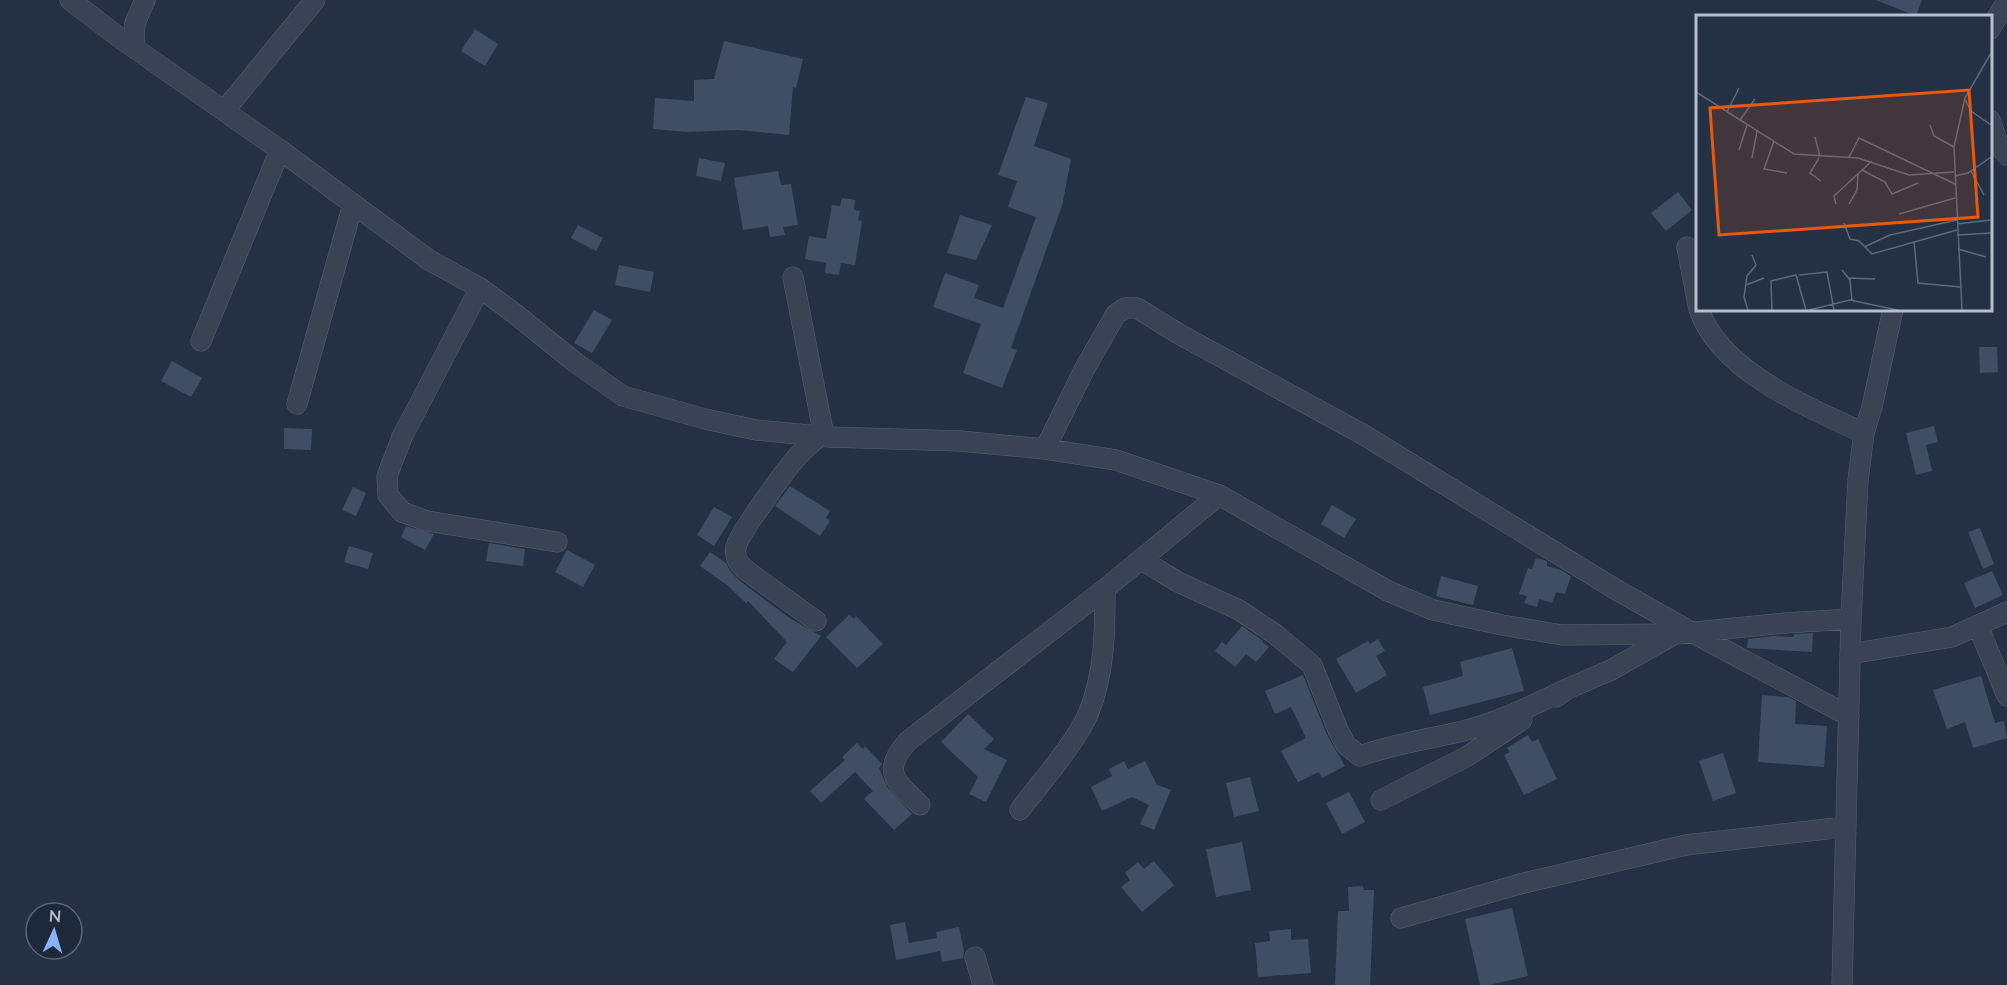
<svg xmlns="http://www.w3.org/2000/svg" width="2007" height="985" font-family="Lato,sans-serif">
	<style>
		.building { fill: #404e64 }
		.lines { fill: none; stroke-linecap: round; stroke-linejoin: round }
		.minor-casing { stroke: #576170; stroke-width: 21 }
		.minor { stroke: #394353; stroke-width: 20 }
		.inset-road { fill: none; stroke: #5e697b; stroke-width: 1.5 }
		.view { fill: #e8590c; fill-opacity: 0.15; stroke: #e8590c; stroke-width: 3 }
		.inset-edge { fill: none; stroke: #b6becd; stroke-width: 3 }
	</style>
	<rect width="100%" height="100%" fill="#243144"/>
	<!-- building -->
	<path class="building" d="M1876 0H1922L1916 16Z
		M475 29 498 44 485 66 461 51Z
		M724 41 803 59 796 88 793 87 789 135 738 130 687 132 653 129 655 98 694 101V80L714 79Z
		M1026 97 1048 103 1034 146 1071 159 1062 206 1011 348 1017 350 1002 388 963 373 981 324 933 307 945 273 979 285 974 298 1003 308 1036 217 1008 207 1017 181 998 175Z
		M699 158 725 163 721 181 696 176Z
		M778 171 781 185 791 184 798 225 783 227 785 235 770 237 768 226 743 230 734 178Z
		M1678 192 1692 210 1666 231 1651 213Z
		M842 198 855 200 854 210 860 211 858 220 862 221 855 265 841 263 839 275 825 273 826 263 805 259 809 236 826 239 832 205 840 206Z
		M960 215 992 225 976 260 947 253Z
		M578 225 603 238 596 251 571 238Z
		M619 265 654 272 650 292 615 285Z
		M594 310 612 320 592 353 574 343Z
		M1979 347H1997L1998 372 1980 373Z
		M172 361 202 378 191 397 161 381Z
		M1934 426 1938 442 1926 445 1932 471 1916 475 1906 433Z
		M284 428 312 429 311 450 284 449Z
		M790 486 830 511 826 518 830 521 820 536 775 506Z
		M353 487 366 493 356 516 342 510Z
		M1332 505 1356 519 1344 538 1321 524Z
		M714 507 732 517 714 546 697 535Z
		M406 526 434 534 425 550 401 537Z
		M1980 528 1994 564 1983 569 1968 532Z
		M489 543 525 549 523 566 486 561Z
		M349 546 373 553 368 569 344 562Z
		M567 550 595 565 583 587 555 572Z
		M710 552 726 563 730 571 740 581 791 619 821 636 793 672 774 659 787 642 748 601 746 603 727 585 700 566Z
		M1536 558 1547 561V566L1561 570 1571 576 1565 594 1556 592 1552 603 1539 599 1537 607 1524 603 1527 596 1519 594 1528 568 1532 569Z
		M1992 571 2003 595 1975 608 1964 583Z
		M1441 576 1478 586 1473 605 1436 596Z
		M849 615 854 619 856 616 883 644 857 668 826 637Z
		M1242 626 1263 641 1262 642 1269 647 1256 662 1246 654 1235 667 1215 651 1222 642 1226 645Z
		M1813 633 1812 652 1747 648 1748 639 1774 636 1794 637V634Z
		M1378 639 1385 651 1376 656 1387 675 1356 693 1336 659 1368 641 1370 644Z
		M1512 648 1524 691 1430 715 1423 687 1463 676 1460 662Z
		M1303 675 1327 735 1345 766 1322 778 1319 772 1298 782 1281 751 1306 738 1291 707 1275 714 1265 691Z
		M1981 676 1995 723 2004 721 2007 738 1973 748 1965 722 1947 729 1933 690Z
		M1762 695 1788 697 1796 701 1795 724 1827 726 1824 767 1758 762Z
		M968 714 994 739 984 749 1007 760 986 802 969 794 978 777 941 742Z
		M1528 735 1532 742 1538 739 1557 779 1524 795 1504 755 1510 752 1507 748Z
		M857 743 863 749 865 746 882 764 879 768 888 788 912 814 894 830 864 799 873 791 855 772 821 803 810 791 845 760 842 757Z
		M1723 753 1736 793 1713 801 1699 761Z
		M1124 761 1128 769 1145 761 1157 785 1171 790 1154 830 1140 824 1149 805 1132 797 1102 811 1091 787 1112 776 1109 769Z
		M1250 777 1259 811 1234 817 1226 783Z
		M1349 792 1365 822 1342 834 1326 803Z
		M1242 842 1251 890 1216 897 1206 849Z
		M1154 861 1174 885 1142 912 1121 887 1130 880 1125 873 1138 862 1144 869Z
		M1363 886 1364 890H1374L1370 985H1335L1338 911H1349L1348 887Z
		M1512 908 1528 976 1489 985H1480L1465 919Z
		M905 922 909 943 937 938 936 932 959 927 964 952 963 958 942 962 940 951 896 960 890 925Z
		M1291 929V940L1308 939 1311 973 1258 977 1255 943 1270 941 1269 931Z"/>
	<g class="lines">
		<defs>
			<path id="minor" d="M70 0 120 38 280 150 429 260 480 288 514 313 576 363 623 396 705 419 756 430 829 437 960 441 1045 449 1116 460 1219 495 1388 591 1433 610 1502 625 1562 635 1675 634 1785 623 1851 619
				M1990 29 2007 1
				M134 48 135 23 145 0
				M224 111 315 0
				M1990 120 1999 146 2007 155
				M1687 247 1698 305
				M793 277 824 436
				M480 288 402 437 387 476 388 495 402 512 427 521 557 542
				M1699 309C1719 371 1809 408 1864 433
				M201 341 280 150
				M297 404 353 204
				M1045 449 1085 368 1116 314 1125 308H1137L1179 334 1364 435 1615 589 1691 632 1849 716
				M1142 560 1178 582 1239 610 1275 634 1312 665 1338 730 1346 745 1360 756C1393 744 1429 739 1463 731 1500 722 1533 705 1567 689
				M816 621 747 571C739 565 734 558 736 547 738 535 785 471 796 458 803 450 812 443 819 436
				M1978 626 2007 696
				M1850 654 1952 637 2007 612
				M1556 697 1567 689 1611 670 1673 635
				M1381 800 1466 757 1522 720
				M920 805C895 781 881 771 908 741L1105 589 1219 495
				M1020 810C1041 782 1076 743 1089 712 1105 671 1105 631 1105 589
				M1401 918 1520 884 1686 845 1844 827
				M975 957 983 985
				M1842 985 1851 619 1858 480 1864 433 1872 407 1893 309"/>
		</defs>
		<!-- minor casing -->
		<use href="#minor" class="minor-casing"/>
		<!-- minor -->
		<use href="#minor" class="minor"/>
	</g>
	<!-- overview -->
	<g transform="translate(1696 15)">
		<rect width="296" height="296" fill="#243144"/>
		<path class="inset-road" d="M0 77 98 139 162 143 213 160 258 157M269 84 275 96 295 110M31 97 43 73M44 105 59 84M234 110 238 121 258 132M119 122 124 142M78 126 68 154 91 158M43 135 51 110M153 142 163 123 259 169M56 143 61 116M123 143 114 158 125 166M166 155 189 167 196 179 222 168M275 156 288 180M259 161 272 158 295 142M140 189 138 181 176 146M153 189 161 175 162 159M203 199 259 183M148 208 154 224 163 226 176 239 261 215M261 209 295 205M261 220 295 218M218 226 222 268 264 272M168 232 194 220 261 205M262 234 290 242M146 255 154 265 156 285M103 260 131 257 138 295M153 263 179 264M50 270 68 263M52 295 48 282 51 261 60 250 56 240M76 295 75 266 100 260 110 295M113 295 154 285 201 295M266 295 258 132 269 83 295 38"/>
		<path class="view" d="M273 75 282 202 23 220 14 93Z"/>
		<rect width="296" height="296" class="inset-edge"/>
	</g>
	<!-- north arrow -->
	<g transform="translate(54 931) rotate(4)"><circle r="28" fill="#1d2838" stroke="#5a6474" stroke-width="1.5"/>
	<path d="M0-4.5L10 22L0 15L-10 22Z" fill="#89b3ff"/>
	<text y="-9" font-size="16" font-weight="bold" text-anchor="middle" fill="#b6becd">N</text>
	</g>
</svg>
